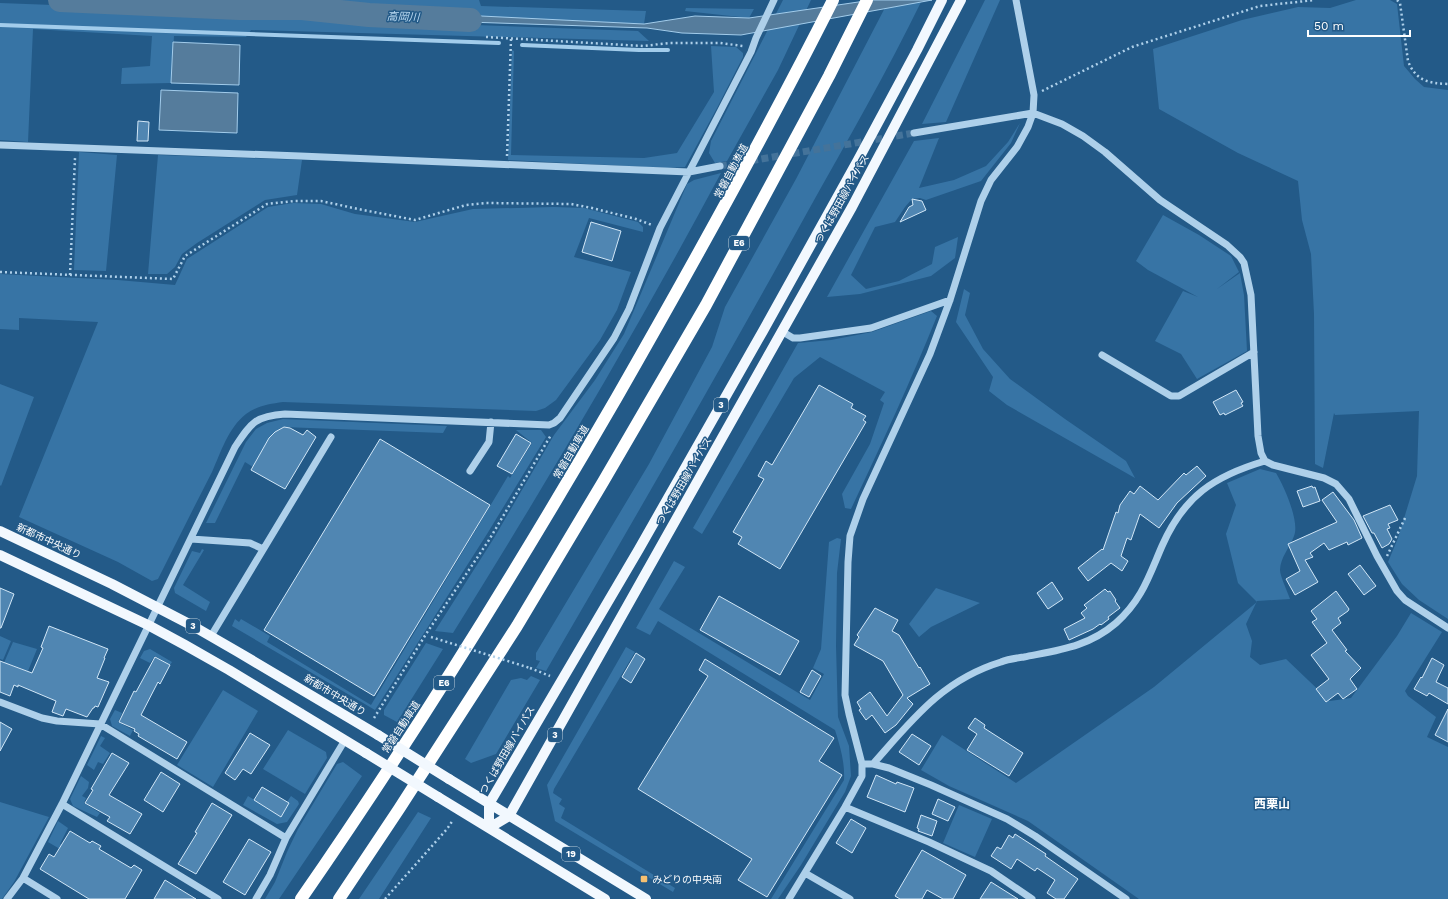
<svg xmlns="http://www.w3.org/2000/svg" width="1448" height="899" font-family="'Work Sans','Noto Sans JP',sans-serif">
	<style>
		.green { fill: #3774a5 }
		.water { fill: #557c9c; stroke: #a2cceb }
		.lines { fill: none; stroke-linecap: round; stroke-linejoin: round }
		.stream { stroke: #a2cceb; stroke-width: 4 }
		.river { stroke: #557c9c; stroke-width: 24 }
		.building { fill: #5086b2; stroke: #d2e7f7 }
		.minor-tunnel { stroke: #44739a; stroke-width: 7; stroke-dasharray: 7 3.5; stroke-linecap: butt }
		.path { stroke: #aed0ea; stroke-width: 2.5; stroke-dasharray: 2 3; stroke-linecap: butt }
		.minor { stroke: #aed0ea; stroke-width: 7 }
		.major { stroke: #f2f8fe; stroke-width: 10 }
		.highway { stroke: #fff; stroke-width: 12 }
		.path-bridge { stroke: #aed0ea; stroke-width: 2.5; stroke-dasharray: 2 3; stroke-linecap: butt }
		.major-bridge { stroke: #f2f8fe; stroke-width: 10 }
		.poi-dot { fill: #f5c071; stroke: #235a88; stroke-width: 1.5 }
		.labels { text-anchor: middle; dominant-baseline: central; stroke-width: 3; stroke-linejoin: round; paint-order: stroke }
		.shield { fill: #235a88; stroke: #bdcedb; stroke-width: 1 }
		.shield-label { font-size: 9px; font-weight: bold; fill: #fff }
		.street-label { font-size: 10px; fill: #fff; stroke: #235a88 }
		.poi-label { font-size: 10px; fill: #fff; stroke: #235a88; text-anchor: start }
		.water-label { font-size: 11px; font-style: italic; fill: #bad9f1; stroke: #235a88 }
		.quarter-label { font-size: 12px; font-weight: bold; fill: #fff; stroke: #235a88 }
	</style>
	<rect width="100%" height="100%" fill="#235a88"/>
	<!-- green -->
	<path class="green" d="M141 0H479L481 6 646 11 644 24 393 13 366 11 341 7Z
		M783 0H811L778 70 727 161 715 163 709 153 711 141Z
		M889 0H922C887 72 847 141 808 211 723 365 635 518 546 671L536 668 540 661 536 660V653L649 464 712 347 725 307 796 179Z
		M985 0H1000L946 122 922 124Z
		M1356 0H1390L1397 4 1404 66 1415 79 1424 87 1448 90V619L1419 600 1402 584 1388 562 1398 538 1417 476 1419 411 1335 415 1334 413 1323 468 1315 464 1314 314 1311 254 1302 220 1298 181 1238 153 1159 109 1153 49 1242 20 1298 7 1330 8Z
		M0 3 132 8H194L223 13 241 11H314L327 16 337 15 363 21 638 31 649 41 251 30 246 37 174 36 171 83 121 84 122 68 150 66 152 36 33 29 28 142 0 140Z
		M686 8 754 9 749 18 685 11Z
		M711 46 736 47 743 53V57L717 108 685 167 666 168 508 160 512 50 514 51 511 155 644 158 677 153 714 92Z
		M1020 123 1011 143 981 181 926 200 920 198 912 199 905 207 895 222 875 227 851 275 866 289 899 281 932 264 935 247 958 237 955 258 931 276 860 294 827 297 914 141 939 138 919 188 954 180 986 166 1008 142Z
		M79 152 117 155 106 271 74 270Z
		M158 155 302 160 297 195 265 200 197 243 182 254 175 267 167 274H148Z
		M721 173C637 330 547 482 453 633L435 631 494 538 554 435 595 380 624 334 687 184 694 180Z
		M293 203 321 204 355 214 415 222 473 209 554 207 584 208 638 222 643 227V232L589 218 574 257 631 272 617 310 600 340 556 400 545 408 536 411 283 402C269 404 257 406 246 414 228 428 221 452 212 472 194 507 176 543 158 579L152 581 118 562 19 517 98 322 19 318V330L0 329V274L118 280 175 285 187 259 268 207Z
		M1163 215 1199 235 1231 256 1239 272 1217 289 1240 273 1244 295 1247 351 1197 379 1181 354 1155 341 1183 291 1198 297 1148 270 1136 261Z
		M964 289 970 293 965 315 983 349 1010 379 1065 419 1126 461 1135 478 1007 405 989 391 993 377 956 322Z
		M931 311 937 316C911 381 881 445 851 509L845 508 842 494 870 444 884 403 880 400 885 392 820 357 794 378 702 534 693 528 798 343 831 340 872 332Z
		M0 384 34 397 1 486 0 485Z
		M283 419 447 426 443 433 283 427 269 438 253 467 245 462 215 523H206L246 442 256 429 267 423Z
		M516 430H541L546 437 487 534 375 710 232 626 235 619 239 622 241 619 270 636 267 642 371 705 508 476 510 478 532 443Z
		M1260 469 1276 473C1284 486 1300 522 1294 536 1290 547 1280 558 1280 570 1280 576 1288 593 1290 599L1257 601 1246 624 1252 641 1250 657 1260 665 1286 659 1330 701 1351 698 1397 636 1411 613 1442 632 1405 691 1408 696 1436 717 1427 737 1448 747V899H1139L1028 821 949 786 921 770 942 735 1016 783 1154 687 1257 602 1238 583 1226 534 1236 505 1227 483Z
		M837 538 841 539 837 573 836 646 838 717 849 746 851 776 845 792 801 865 778 899H771L844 780C845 762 840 746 835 730L658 621 650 635 636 628 674 561 685 567 659 609 810 700 824 674 813 668 821 649 829 542Z
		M202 549 204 550 183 585 210 602 206 611 175 593 174 588 192 551 200 553Z
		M936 588 980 603 931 627 919 637 909 624Z
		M0 636 11 641 3 660 0 659Z
		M13 642 37 649 28 671 9 664 2 679 0 672Z
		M426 643 443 649 397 722 384 715V710Z
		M626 647 635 652 554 789 553 793 562 799 559 804 565 808 561 818 675 888 673 892 555 821 547 785Z
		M150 649 172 662 170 665 155 656 150 663 140 658 144 651Z
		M531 676 540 680 496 754 471 763 465 759 511 680 521 678 527 680Z
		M223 690 258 711 213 787 177 765Z
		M115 710 122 713 118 722 133 730 130 736 112 726 110 719Z
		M288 730 326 752 327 758 305 794 263 769Z
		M101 736 105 738 100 746 110 753 103 764 98 762 94 770 87 765Z
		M343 762 362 776 279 899H265L275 882 287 852 298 829 337 764Z
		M81 776 89 782 88 788 82 796 86 798 84 803 100 813 97 817 73 806 70 799Z
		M248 796 281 817 289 803 287 802 291 796 298 801 299 804 287 822 277 824 243 805Z
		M0 802 49 817 14 882 2 899H0Z
		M959 805 992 819 975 857 943 843Z
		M418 812 431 818 379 899H359Z
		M58 821 68 828 60 844 71 851 70 855 48 842Z"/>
	<!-- water -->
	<path class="water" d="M872 0H932L741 35 682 33 647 28 437 21 440 14 644 24 695 16 749 18Z
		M173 42 240 45 239 85 171 83Z
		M161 90 238 93 237 133 159 130Z"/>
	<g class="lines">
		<!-- stream -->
		<path class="stream" d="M0 25 499 43
			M522 45 639 50H668"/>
		<!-- river -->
		<path class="river" d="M60 0 239 8H302L369 15 470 20"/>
	</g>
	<!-- building -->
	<path class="building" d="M138 121 149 122 148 141H137Z
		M912 199 922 201 926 210 900 222 909 207 913 205Z
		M591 222 621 231 612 261 582 252Z
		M819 385 853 404 851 408 866 416 863 420 866 422 780 569 738 544 742 537 733 532 764 479 758 476 766 461 772 465Z
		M1236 390 1243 402 1241 403 1243 406 1225 415 1224 413 1220 415 1213 402Z
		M284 427 290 428 303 435 307 430 316 437 285 489 251 470 269 438 275 432Z
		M516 434 531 443 512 474 497 466Z
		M380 439 490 505 374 696 264 630Z
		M1197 466 1206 476 1177 503 1159 528 1140 514 1131 540 1127 538 1121 556 1128 561 1122 571 1111 563 1088 581 1078 568 1102 549 1103 550 1116 512 1118 513 1120 505 1130 491 1134 494 1140 486 1158 500 1184 473 1186 475Z
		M1312 486 1313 488 1315 487 1320 501 1303 507 1297 491Z
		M1333 492 1354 520 1362 538 1348 545 1347 542 1329 550 1324 543 1310 553 1313 557 1305 560 1318 582 1295 595 1286 579 1300 571 1288 544 1337 522 1322 500Z
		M1390 505 1398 520 1388 524 1390 528 1387 529 1392 539 1389 544 1382 548 1374 533H1372L1363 516Z
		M1360 565 1376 586 1364 595 1348 574Z
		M1052 582 1063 599 1048 609 1037 593Z
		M0 588 14 594 1 628H0Z
		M1105 589 1108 592 1110 591 1116 600 1115 601 1120 608 1108 617 1109 619 1101 625 1100 624 1093 629 1069 640 1064 629 1085 618 1081 613 1087 608 1084 605Z
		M1336 591 1349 609 1348 611 1338 618 1341 623 1332 630 1347 650 1345 651 1361 668 1350 679 1357 689 1343 699 1338 693 1326 702 1316 689 1329 679 1311 655 1327 643 1312 622 1317 619 1311 611Z
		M719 596 799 641 780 675 700 630Z
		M875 608 898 620 892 631 899 635 919 668 920 667 930 684 907 698 913 704 896 725 885 733 872 715 866 720 859 710 861 709 857 702 870 692 887 716 903 695 883 661 854 645 859 637 857 635Z
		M49 626 108 649 104 658H105L97 678 109 682 98 707 95 706 94 708H93L87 717 66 709 63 716 52 712 56 701 18 685V687L14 685 10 696 0 692V661L32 673 43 648 41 647Z
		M636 653 645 659 631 683 622 677Z
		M155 657 170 665 160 684 158 682 141 715 187 742 177 759 138 736 139 734 134 731 135 729 119 722 134 691 136 692Z
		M1432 658 1444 665 1436 682 1448 688V704L1429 693 1427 696 1414 689 1421 677 1422 678Z
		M705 659 834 738 819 761 842 775 767 897 738 880 752 859 638 789 708 676 699 670Z
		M812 670 821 676 809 697 800 692Z
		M1448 709V742L1435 735Z
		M975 718 985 725 984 728 1023 753 1009 776 967 750 977 734 968 728Z
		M0 722 12 729 0 751Z
		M250 733 270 745 251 774 243 769 235 780 225 773Z
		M912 734 931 746 919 765 899 752Z
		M112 753 129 763 109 795 142 814 130 834 107 821 110 817 85 803 93 790 91 789Z
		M161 772 180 784 163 812 144 800Z
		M876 775 896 784 897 782 914 788 905 812 867 797Z
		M262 787 289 803 281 817 254 800Z
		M938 799 955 807 948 821 932 814Z
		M212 803 232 815 196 874 178 864 197 833 195 832Z
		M921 815 937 821 932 836 918 831 919 829 917 828Z
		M851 819 866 828 852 853 836 843Z
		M70 831 90 843 92 841 101 846 99 849 131 868 134 865 142 870 125 899H89L40 869 49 854 54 857Z
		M1015 834 1046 854 1045 856 1078 879 1064 899H1056L1047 893 1055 880 1037 868 1035 871 1017 859 1011 869 991 856 997 847 1001 849 1009 835 1013 838Z
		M249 839 271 852 245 895 223 882Z
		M922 850 966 875 953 899H943L927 890 922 899H900L895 896Z
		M165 880 196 899H154Z
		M991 882 1018 899H980Z"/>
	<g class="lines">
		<!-- minor-tunnel -->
		<path class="minor-tunnel" d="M720 166 914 133"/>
		<!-- path -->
		<path class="path" d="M1397 0 1400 3 1408 61C1416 81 1428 83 1448 84
			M486 37 643 46 670 43H720L743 46
			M1042 91 1132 47 1260 6 1315 0
			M507 156 511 39
			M0 272 173 279 185 256 267 204 294 201H321L358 209 415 220 466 205 486 203 571 204 592 208 636 219 652 225
			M70 275 75 158
			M1387 556 1406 516
			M530 668 550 676
			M374 718 426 634 489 540 551 435
			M385 899 447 829 453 820"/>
		<!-- minor -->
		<path class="minor" d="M914 133 1033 113 1062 124 1083 136 1105 152 1160 200 1227 245 1240 257 1244 263 1251 295 1258 436 1261 453 1265 461 1273 465 1324 478 1336 484 1349 499 1377 556 1397 591 1405 600 1448 628
			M0 145 300 156 689 172 720 166
			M783 332 793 338H800L871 328 950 300
			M1102 355 1171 396H1179L1254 352
			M470 471 489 442 491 422
			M191 539 250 543 263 549
			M211 636 331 437
			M0 702 42 718 57 721 100 724 286 838
			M862 764H873C912 720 942 680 1001 662 1008 659 1017 658 1024 657 1059 650 1088 647 1116 623 1142 600 1149 576 1162 546 1184 496 1214 476 1265 461
			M873 764 889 768 931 785 1007 819 1035 836 1126 899
			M62 804 218 899
			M845 807 929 842 991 871 1032 899
			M805 873 850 899
			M23 878 57 899
			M7 899 23 878 62 804 235 447C251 423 255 416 285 414L549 425 554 423 560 418 614 338 629 309 660 228 751 52 756 38 774 0
			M256 899 270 875 286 838 345 740
			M789 899 845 807 862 776V764L849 714 845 695 848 562 850 536 863 499 930 354 950 300 981 201 991 180 1017 147 1028 127 1033 113 1034 95 1016 0"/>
		<!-- major -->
		<path class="major" d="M0 531 112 584 193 626 238 652 378 735
			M0 555 148 625 185 645 229 670 366 753
			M449 779 646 899
			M438 797 605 899
			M489 828 509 816 852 207 961 0
			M489 828V804L639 549 763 331 858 160 917 50 942 0"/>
		<!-- highway -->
		<path class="highway" d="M301 899C414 736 518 568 617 397 692 266 765 135 833 0
			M339 899 399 809 517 626 603 482 706 305 829 76 867 0"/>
		<!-- path-bridge -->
		<path class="path-bridge" d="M431 637 530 668"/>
		<!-- major-bridge -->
		<path class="major-bridge" d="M378 735 449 779
			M366 753 438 797"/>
	</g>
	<!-- markers -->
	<rect class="poi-dot" x="640" y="875" width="8" height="8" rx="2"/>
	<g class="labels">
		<!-- shield labels -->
		<g class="shield">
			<rect x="729" y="236" width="20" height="14" rx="3"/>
			<rect x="714" y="398" width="14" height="14" rx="3"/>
			<rect x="186" y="619" width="14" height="14" rx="3"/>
			<rect x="434" y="676" width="20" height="14" rx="3"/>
			<rect x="548" y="728" width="14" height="14" rx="3"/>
			<rect x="562" y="847" width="18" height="14" rx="3"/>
		</g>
		<g class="shield-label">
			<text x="739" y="243">E6</text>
			<text x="721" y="405">3</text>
			<text x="193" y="626">3</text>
			<text x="444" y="683">E6</text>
			<text x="555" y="735">3</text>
			<text x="571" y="854">19</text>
		</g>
		<!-- street labels -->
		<g class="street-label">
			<text transform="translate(731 171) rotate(-62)">常磐自動車道</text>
			<text transform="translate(842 199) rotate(-61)">つくば野田線バイパス</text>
			<text transform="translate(571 452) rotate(-60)">常磐自動車道</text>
			<text transform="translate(684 481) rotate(-60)">つくば野田線バイパス</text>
			<text transform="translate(49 541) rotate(25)">新都市中央通り</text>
			<text transform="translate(335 695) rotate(31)">新都市中央通り</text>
			<text transform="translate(401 727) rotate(-57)">常磐自動車道</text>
			<text transform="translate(507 750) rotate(-60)">つくば野田線バイパス</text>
		</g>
		<!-- poi labels -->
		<g class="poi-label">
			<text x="652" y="879">みどりの中央南</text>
		</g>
		<!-- water labels -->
		<g class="water-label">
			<text transform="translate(403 17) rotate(2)">高岡川</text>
		</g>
		<!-- quarter labels -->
		<g class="quarter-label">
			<text x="1272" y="804">西栗山</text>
		</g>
	</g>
	<!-- scale -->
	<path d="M1308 30v6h102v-6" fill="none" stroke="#ffffff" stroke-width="2"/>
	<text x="1314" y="30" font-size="12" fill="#ffffff" stroke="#235a88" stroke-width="3" paint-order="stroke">50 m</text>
</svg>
